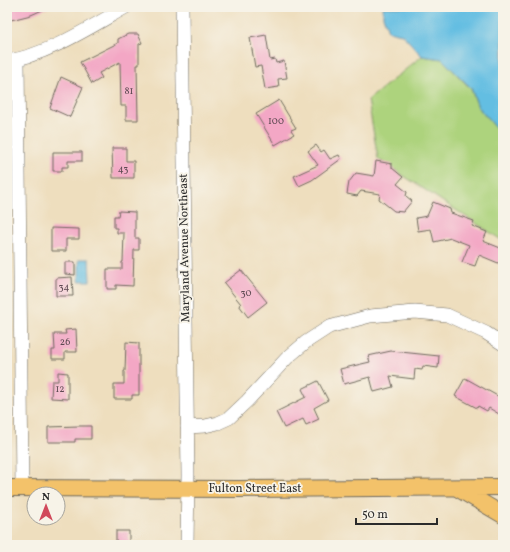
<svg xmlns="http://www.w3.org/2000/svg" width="510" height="552" font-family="Vollkorn,serif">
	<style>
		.green { fill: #add37d; stroke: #6c7f54 }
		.water { fill: #64bee2; stroke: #487486 }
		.building { fill: #f3a7c5 }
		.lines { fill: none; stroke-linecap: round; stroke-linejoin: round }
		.minor-casing { stroke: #6f6a5e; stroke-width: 14 }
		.major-casing { stroke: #6f6a5e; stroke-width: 18 }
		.minor { stroke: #fff; stroke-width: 13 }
		.major { stroke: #f3c26a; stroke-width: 16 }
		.labels { text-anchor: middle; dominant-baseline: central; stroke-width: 3.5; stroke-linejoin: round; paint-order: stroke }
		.number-label { font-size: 10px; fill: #5d4a52 }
		.street-label { font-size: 12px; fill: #2b2b2b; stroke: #f7f3e8 }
	</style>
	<rect width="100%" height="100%" fill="#f7f3e8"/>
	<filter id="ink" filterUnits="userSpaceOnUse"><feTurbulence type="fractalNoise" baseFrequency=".025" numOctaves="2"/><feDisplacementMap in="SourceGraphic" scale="8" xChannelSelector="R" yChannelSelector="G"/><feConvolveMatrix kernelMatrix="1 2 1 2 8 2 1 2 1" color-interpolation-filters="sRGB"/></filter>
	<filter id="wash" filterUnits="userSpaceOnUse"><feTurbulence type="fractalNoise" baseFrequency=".012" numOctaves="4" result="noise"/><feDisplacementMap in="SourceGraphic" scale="16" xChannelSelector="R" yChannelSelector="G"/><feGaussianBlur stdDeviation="0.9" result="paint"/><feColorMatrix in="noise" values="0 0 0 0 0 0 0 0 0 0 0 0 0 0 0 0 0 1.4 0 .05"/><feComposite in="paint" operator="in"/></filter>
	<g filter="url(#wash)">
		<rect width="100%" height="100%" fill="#eedebe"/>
		<!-- green -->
		<path class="green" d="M422 56 442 59 471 89 478 107 503 136V241L378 159 368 100Z"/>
		<!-- water -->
		<path class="water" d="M383 7H503V136L478 107 471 88 442 59 422 56 402 34 388 31 383 16Z
			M79 259H89L90 281H79Z"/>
		<g id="blocks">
			<!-- building -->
			<path class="building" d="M7 7H49L31 15 7 21Z
				M128 34H138L142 43 139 44V65H137L138 120H126V106H121L120 62 99 73 102 78 92 84 80 62 118 43V39Z
				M266 35 270 60 275 59 276 63 284 61 287 78 278 79 279 87 265 89 261 66 255 67 250 38Z
				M61 77 83 87 70 117 50 108Z
				M279 100 296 128 291 130 294 134 275 145 256 114Z
				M316 145 321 152 324 150 330 159 339 155 341 159 312 180 299 186 294 176 318 165 308 151Z
				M112 148H126V161H134V178H113Z
				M53 152H82V161H68V167H62V171H53Z
				M376 161 392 164V168L403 177 397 184 407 192 406 196 412 201 403 212 394 211 379 199 380 194 361 191 357 196 347 194 349 182 356 173 374 176Z
				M433 202 450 209 451 213 474 221 472 226 487 232 483 241 503 249V265L479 255 475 266 462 262 469 245 451 238 434 242 431 229 418 231 416 218 427 216Z
				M119 211 135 212V238H139V250H134L133 286 116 285V289H107V269H122V262H123L124 233H117V228H114V216H118Z
				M51 228 79 229V239H66V251H51Z
				M65 262H75V275L65 274Z
				M241 270 267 302 248 317 239 305 241 304 224 283Z
				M72 277 73 296H56V278Z
				M76 329 77 352H65V359H52V350H55L54 334H66L65 330Z
				M126 342 139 343V395H132V399H114V384H124V371H125Z
				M391 351 439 356 438 368 423 366 422 370 415 369 414 379 390 376 393 387 374 392 370 377 344 384 340 369 370 362 368 356Z
				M58 372 68 373V399L51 398 52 381H58Z
				M465 378 503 399V406L499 414 489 408 487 411 478 406 477 408 455 396Z
				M318 381 328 400 314 408 319 419 306 425 303 419 284 428 276 412 306 397 302 389Z
				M79 426H91V439H75V442H48V427Z
				M116 531H129V545H116Z"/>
		</g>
	</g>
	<g filter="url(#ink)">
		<use href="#blocks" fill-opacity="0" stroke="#6f6a5e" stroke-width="1"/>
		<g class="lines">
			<defs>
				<path id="minor" d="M182 7 188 475 187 545
					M18 60 22 488
					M7 61C46 56 92 26 126 7
					M187 427 205 426 218 423 229 418 247 401 287 358 306 342 329 327 370 316 415 312 447 315 486 333 503 344"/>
				<path id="major" d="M7 488 238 489 503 487
					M457 488 503 515"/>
			</defs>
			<!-- minor casing -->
			<use href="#minor" class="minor-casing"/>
			<!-- major casing -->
			<use href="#major" class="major-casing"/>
			<!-- minor -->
			<use href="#minor" class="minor"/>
			<!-- major -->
			<use href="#major" class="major"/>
		</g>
	</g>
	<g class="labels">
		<!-- number labels -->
		<g class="number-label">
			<text x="129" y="91">81</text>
			<text x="276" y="121">100</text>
			<text x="123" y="169">43</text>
			<text x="64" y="287">34</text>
			<text x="246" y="293">30</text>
			<text x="65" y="342">26</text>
			<text x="60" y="389">12</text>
		</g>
		<!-- street labels -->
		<g class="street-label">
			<text transform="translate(185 248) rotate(-91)">Maryland Avenue Northeast</text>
			<text x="255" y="489">Fulton Street East</text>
		</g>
	</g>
	<!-- margin -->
	<rect width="510" height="552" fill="none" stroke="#f7f3e8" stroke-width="24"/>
	<!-- north arrow -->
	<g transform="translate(46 506)"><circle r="19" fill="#f7f3e8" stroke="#a5a39c"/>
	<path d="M0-3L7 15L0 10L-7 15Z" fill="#d1495b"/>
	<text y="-6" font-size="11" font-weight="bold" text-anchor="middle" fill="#2b2b2b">N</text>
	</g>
	<!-- scale -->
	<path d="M356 518v6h81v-6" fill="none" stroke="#2b2b2b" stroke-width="2"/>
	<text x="362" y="518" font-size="12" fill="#2b2b2b" stroke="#f7f3e8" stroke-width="3" paint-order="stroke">50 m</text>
</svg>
